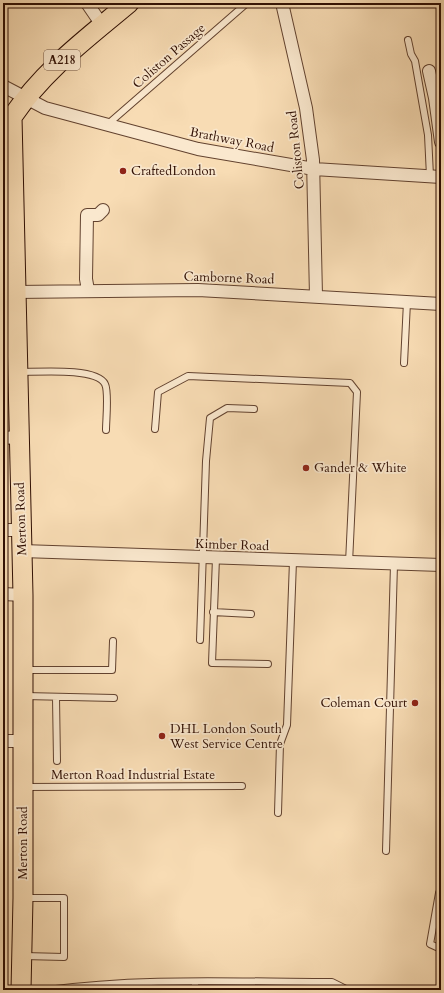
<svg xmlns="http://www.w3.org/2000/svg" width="444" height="993" font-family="Cardo,serif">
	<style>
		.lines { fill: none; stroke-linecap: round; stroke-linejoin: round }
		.service-casing { stroke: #62422f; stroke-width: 8 }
		.minor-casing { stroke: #62422f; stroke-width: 14 }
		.primary-casing { stroke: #300f03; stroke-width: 21 }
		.service { stroke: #fae8ce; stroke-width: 6 }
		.minor { stroke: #fae8ce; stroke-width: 12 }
		.primary { stroke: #f8dcb4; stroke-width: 19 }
		.poi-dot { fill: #8f2418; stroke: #fae8ce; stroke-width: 1.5 }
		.labels { text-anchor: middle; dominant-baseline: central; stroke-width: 3.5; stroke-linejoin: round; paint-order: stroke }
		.shield { fill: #fae8ce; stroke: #6d5040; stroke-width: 1 }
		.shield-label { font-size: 12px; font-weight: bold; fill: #300f03 }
		.street-label { font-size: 13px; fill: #300f03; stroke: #fae8ce }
		.poi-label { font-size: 13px; fill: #300f03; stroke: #fae8ce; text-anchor: start }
	</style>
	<rect width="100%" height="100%" fill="#f8dcb4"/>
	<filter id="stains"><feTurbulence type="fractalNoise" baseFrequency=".005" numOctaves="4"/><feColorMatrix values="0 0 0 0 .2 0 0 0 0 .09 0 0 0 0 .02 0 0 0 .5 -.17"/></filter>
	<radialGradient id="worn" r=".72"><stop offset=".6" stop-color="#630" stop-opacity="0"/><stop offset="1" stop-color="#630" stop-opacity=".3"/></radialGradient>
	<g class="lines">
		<defs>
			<path id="service" d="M408 40 411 54 415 61 428 135 430 176
				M108 124 247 3
				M404 363 407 302
				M19 372C37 372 97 367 105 384 109 392 106 420 106 430
				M155 429 158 392 188 376 350 383 357 392 349 563
				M216 558 212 663 268 664
				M213 612 251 614
				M200 640 206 461 210 418 227 408 254 409
				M25 670H112L113 641
				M25 696 114 698
				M56 698 57 761
				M25 787 242 786
				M278 813 280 744 287 725 293 561
				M386 851 394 564
				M441 893H439L430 944 441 949
				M24 956 64 957V898H25
				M195 982V990
				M47 990C141 977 237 982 332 982L348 990
				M387 990H420"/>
			<path id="minor" d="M87 3 102 25
				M282 3 306 108 313 160 316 296
				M429 71 435 98 441 142
				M3 86 45 108 198 149 314 169 441 177
				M88 290 86 279 87 215H98L103 210
				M15 292 198 290 441 304
				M3 438 18 437
				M3 530H20
				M22 551 441 565
				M3 594 23 595
				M3 741H23"/>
			<path id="primary" d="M21 990 23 898V595L12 117C45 69 85 40 129 3"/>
		</defs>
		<!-- service casing -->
		<use href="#service" class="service-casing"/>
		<!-- minor casing -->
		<use href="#minor" class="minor-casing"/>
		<!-- primary casing -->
		<use href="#primary" class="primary-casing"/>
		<!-- service -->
		<use href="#service" class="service"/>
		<!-- minor -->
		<use href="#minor" class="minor"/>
		<!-- primary -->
		<use href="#primary" class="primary"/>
	</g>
	<!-- markers -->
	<g class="poi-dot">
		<circle cx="123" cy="171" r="4"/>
		<circle cx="306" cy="468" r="4"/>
		<circle cx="415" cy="703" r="4"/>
		<circle cx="162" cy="736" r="4"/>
	</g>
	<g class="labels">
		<!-- shield labels -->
		<rect class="shield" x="44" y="50" width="36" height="20" rx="3"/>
		<g class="shield-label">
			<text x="62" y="60">A218</text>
		</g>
		<!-- street labels -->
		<g class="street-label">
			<text transform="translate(169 56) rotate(-41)">Coliston Passage</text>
			<text transform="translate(232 140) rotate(11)">Brathway Road</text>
			<text transform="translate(296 150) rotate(-96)">Coliston Road</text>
			<text transform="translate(229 278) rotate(2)">Camborne Road</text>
			<text transform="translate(21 519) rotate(-92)">Merton Road</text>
			<text transform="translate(232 545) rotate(2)">Kimber Road</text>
			<text x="133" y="775">Merton Road Industrial Estate</text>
			<text transform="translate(23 843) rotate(-90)">Merton Road</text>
		</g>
		<!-- poi labels -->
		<g class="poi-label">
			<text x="131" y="171">CraftedLondon</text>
			<text x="314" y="468">Gander &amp; White</text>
			<text x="407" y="703" text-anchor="end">Coleman Court</text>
			<text x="170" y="729">DHL London South<tspan x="170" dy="15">West Service Centre</tspan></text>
		</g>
	</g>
	<!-- margin -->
	<rect width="444" height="993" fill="none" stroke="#f8dcb4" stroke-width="16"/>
	<rect x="4" y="4" width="436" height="985" fill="none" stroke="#300f03" stroke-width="2"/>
	<rect x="8" y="8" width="428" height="977" fill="none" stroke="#300f03"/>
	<rect width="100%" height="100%" filter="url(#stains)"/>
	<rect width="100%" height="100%" fill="url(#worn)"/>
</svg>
